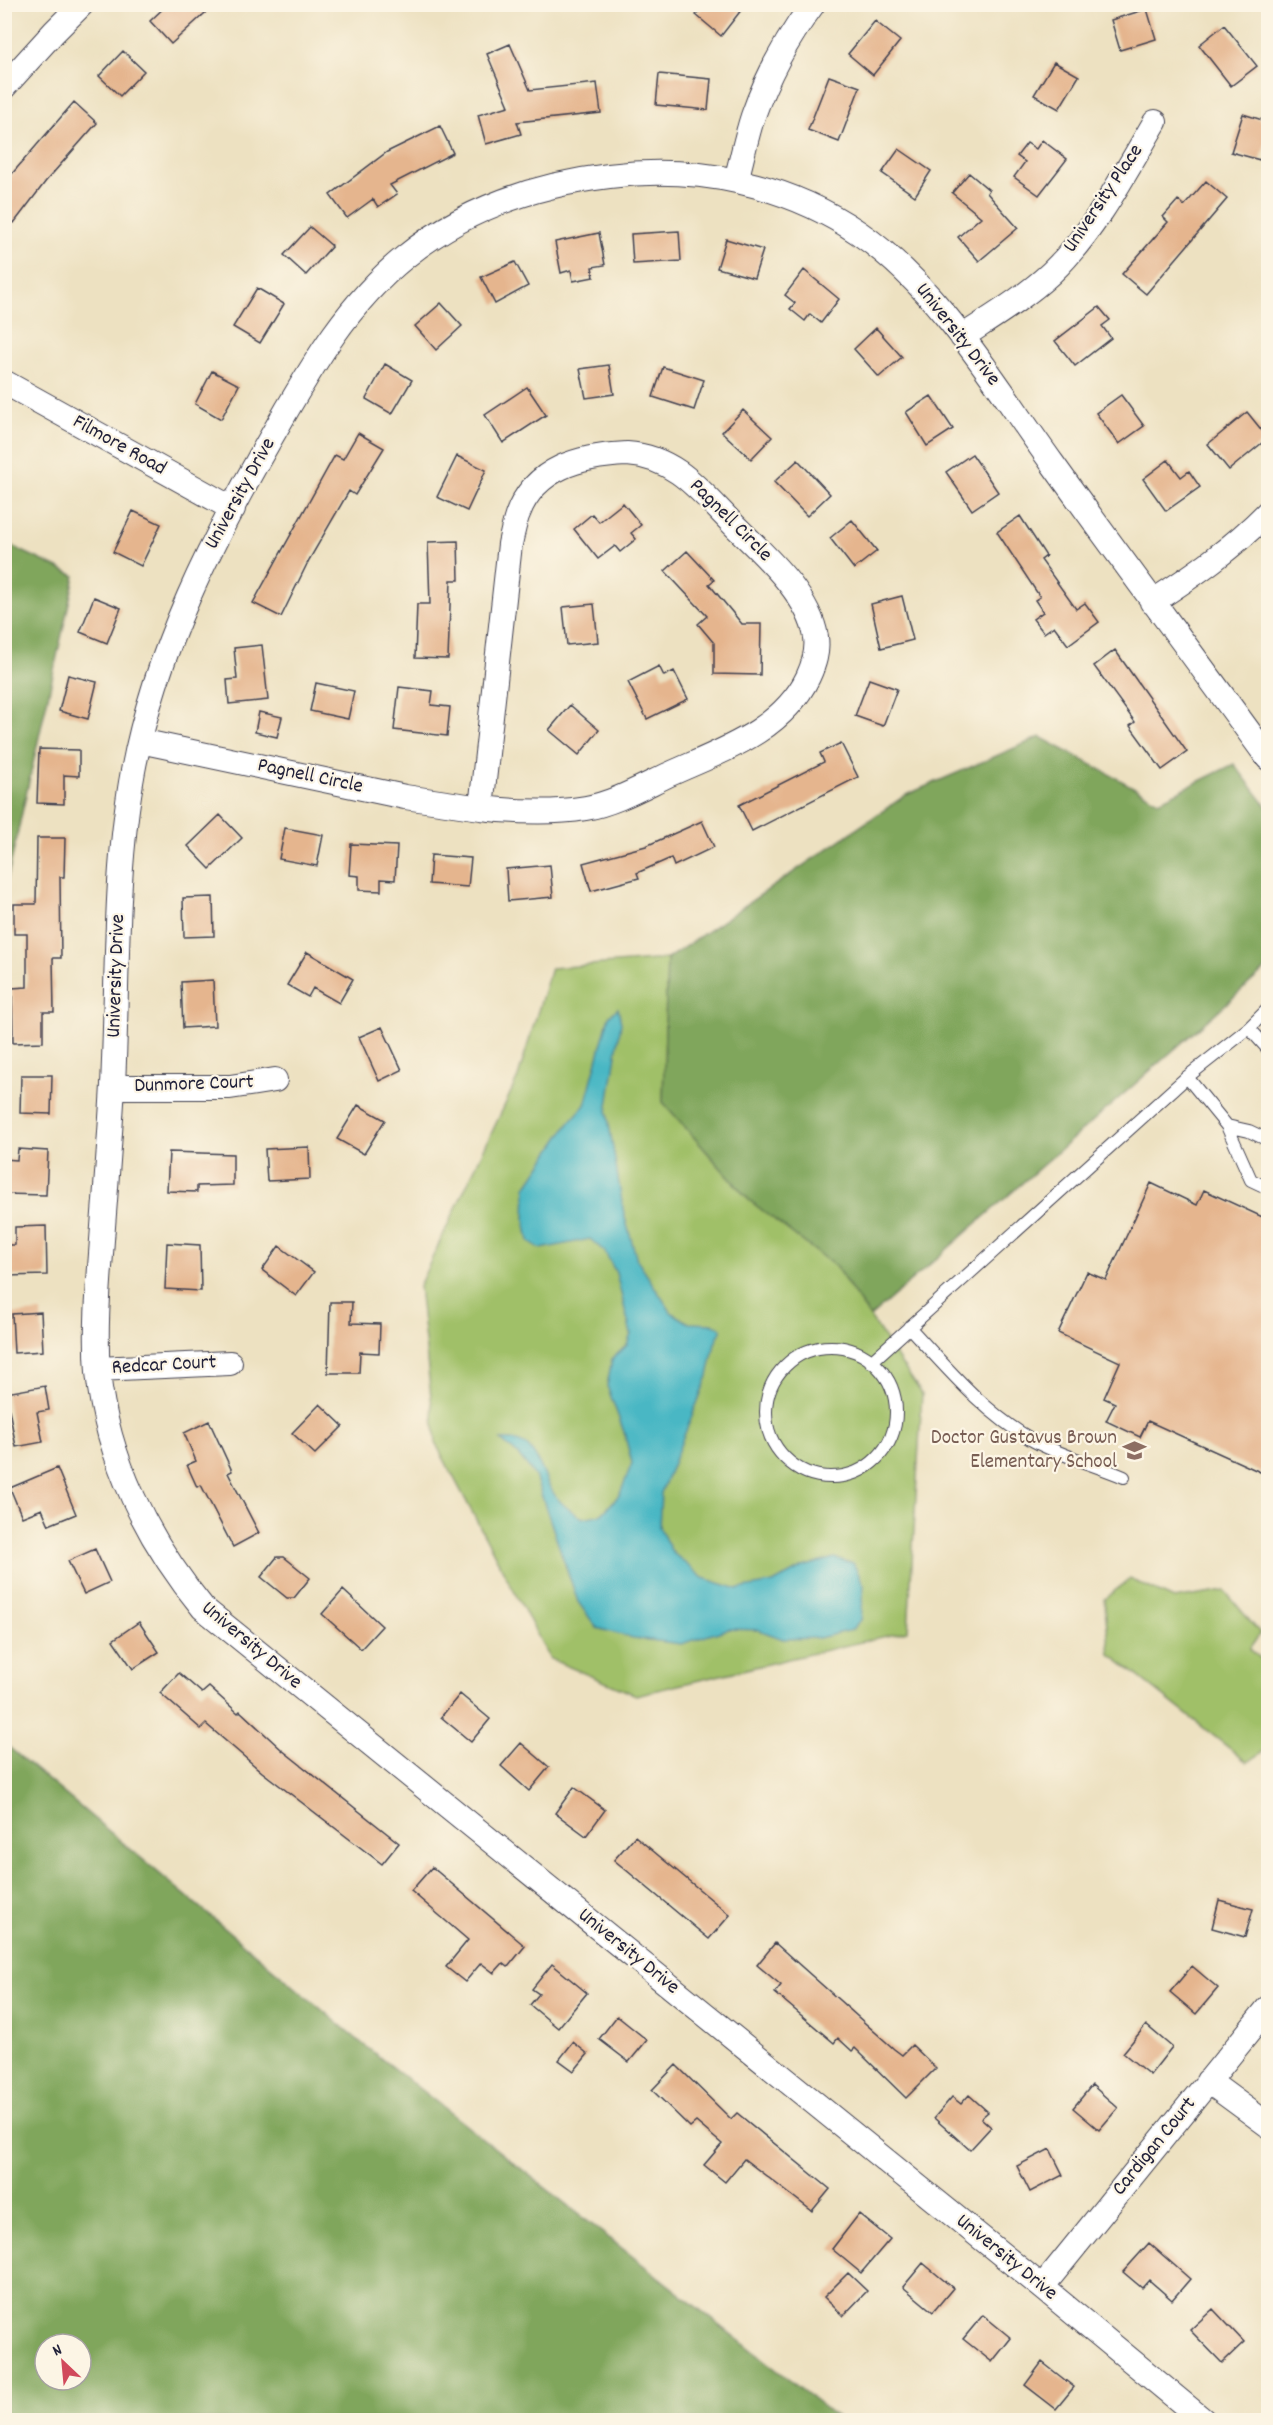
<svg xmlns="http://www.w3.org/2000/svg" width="1273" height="2425" font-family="Dekko,sans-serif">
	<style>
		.green { fill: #a0c068; stroke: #617152; stroke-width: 1.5 }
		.forest { fill: #80a65c; stroke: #51644c; stroke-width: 1.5; fill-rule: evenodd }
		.water { fill: #4ab7c4; stroke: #366c80; stroke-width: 1.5 }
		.building { fill: #e5b58e }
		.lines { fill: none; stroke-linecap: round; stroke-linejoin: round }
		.lane-casing { stroke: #403f4f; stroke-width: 14 }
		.street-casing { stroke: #403f4f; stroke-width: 26 }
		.lane { stroke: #fff; stroke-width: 12 }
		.street { stroke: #fff; stroke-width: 24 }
		.labels { text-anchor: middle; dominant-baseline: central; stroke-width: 4.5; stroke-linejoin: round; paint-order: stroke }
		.street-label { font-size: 21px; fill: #22223b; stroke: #fcf5e5 }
		.education-label { font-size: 21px; fill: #785e54; stroke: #fcf5e5; text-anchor: end }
	</style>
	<rect width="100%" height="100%" fill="#fcf5e5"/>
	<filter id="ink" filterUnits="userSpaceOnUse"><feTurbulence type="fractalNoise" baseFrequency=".0167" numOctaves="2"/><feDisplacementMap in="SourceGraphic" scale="12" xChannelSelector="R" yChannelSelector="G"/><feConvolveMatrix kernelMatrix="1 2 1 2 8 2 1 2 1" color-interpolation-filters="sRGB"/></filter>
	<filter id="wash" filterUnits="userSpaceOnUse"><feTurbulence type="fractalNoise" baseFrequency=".008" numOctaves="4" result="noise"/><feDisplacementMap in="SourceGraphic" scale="24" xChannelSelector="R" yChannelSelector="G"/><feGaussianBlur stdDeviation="1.35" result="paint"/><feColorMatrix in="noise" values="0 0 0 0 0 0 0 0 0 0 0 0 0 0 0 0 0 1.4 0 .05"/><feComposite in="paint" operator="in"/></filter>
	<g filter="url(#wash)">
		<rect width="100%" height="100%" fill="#ede1c1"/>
		<!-- green -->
		<path class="green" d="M667 959 663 1102 749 1200 836 1267 922 1394 908 1631 636 1695 550 1659 436 1444 419 1286 518 1077 551 968Z
			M1130 1579 1174 1599 1225 1591 1260 1633 1250 1649 1268 1665V1748L1247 1762 1110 1654 1104 1599Z"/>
		<!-- forest -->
		<path class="forest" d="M5 543 75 576 5 889Z
			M1040 737 1159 801 1234 764 1268 808V967L870 1317 836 1267 749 1200 663 1102 667 959 906 795Z
			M5 1744 364 2045 840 2420H5ZM45 2344H81V2380H45Z"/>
		<!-- water -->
		<path class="water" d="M618 1008 621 1023 607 1112 624 1214 637 1260 671 1312 689 1323 714 1324 722 1329 715 1343 708 1376 661 1493 659 1527 672 1552 703 1578 738 1589 773 1583 803 1567 834 1558 853 1563 864 1585 861 1620 852 1630 819 1638 783 1639 759 1630 728 1629 681 1644 633 1638 597 1628 578 1602 535 1476 518 1455 501 1440C537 1436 538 1467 551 1489 558 1502 570 1511 583 1518L602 1514 620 1494 632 1463 624 1432 607 1386 612 1359 627 1345 631 1334 616 1273 605 1252 590 1239 541 1249 529 1241 525 1220 526 1187 569 1123 585 1105 609 1016Z"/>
		<g id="blocks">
			<!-- building -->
			<path class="building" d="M168 4H215L171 44 150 21Z
				M705 4H746L721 36 696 15Z
				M1147 9 1156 39 1120 50 1111 20Z
				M875 21 900 41 873 75 848 54Z
				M1224 25 1257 66 1231 86 1199 45Z
				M510 44 530 90 597 83 601 113 517 122 521 134 486 144 478 115 509 106 487 54Z
				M123 51 144 71 120 96 99 76Z
				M1054 62 1079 76 1059 109 1034 95Z
				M659 74 711 79 708 110 656 105Z
				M829 76 860 87 839 142 808 130Z
				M74 102 97 123 46 181 14 223 4 216V183Z
				M1243 114 1269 122V133L1260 160 1231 152Z
				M440 126 453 153 390 185 397 194 378 207 373 199 347 218 330 195 387 152Z
				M1042 140 1067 159 1039 195 1014 177 1025 162 1017 156 1027 143 1036 149Z
				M899 149 931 171 915 196 882 173Z
				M969 173 989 190 987 193 1018 228 979 261 958 237 981 217 952 193Z
				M1206 181 1227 199 1146 294 1122 274 1168 222 1163 217 1178 200 1184 206Z
				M310 227 332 246 306 275 284 255Z
				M679 231 681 261 633 264 631 234Z
				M599 233 605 265 592 267 594 277 573 281 571 270 561 273 555 242Z
				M726 239 763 250 754 278 717 268Z
				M515 262 528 286 495 304 481 277Z
				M804 270 839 299 821 323 810 314 805 321 790 309 795 303 785 295Z
				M257 288 284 304 260 343 233 327Z
				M441 303 462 326 436 350 415 326Z
				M1099 307 1110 320 1102 326 1111 338 1075 366 1055 341Z
				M876 328 902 357 879 377 854 349Z
				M385 364 412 380 392 414 366 399Z
				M609 365 614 394 586 398 580 369Z
				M663 367 704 380 694 410 653 397Z
				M212 371 239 385 221 419 195 404Z
				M527 387 546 415 503 443 485 415Z
				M1121 395 1144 426 1119 444 1096 413Z
				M931 396 953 429 927 446 906 412Z
				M743 410 772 437 751 459 722 432Z
				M1247 412 1268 438 1229 470 1208 444Z
				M358 433 384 448 355 495 349 491 309 560 281 617 253 603 335 455 343 459Z
				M972 454 998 492 972 510 946 472Z
				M457 456 486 470 467 511 437 497Z
				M798 460 830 494 807 516 774 482Z
				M1168 460 1181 477 1189 471 1200 487 1166 511 1143 479Z
				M623 503 641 525 631 533 636 539 620 552 615 546 598 559 574 529 592 514 599 522Z
				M133 511 161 524 141 566 113 552Z
				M1020 516 1046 556 1041 560 1076 609 1085 603 1099 622 1068 645 1054 626 1044 633 1033 619 1043 612 1035 600 1040 597 997 532Z
				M852 520 877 551 854 569 830 538Z
				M458 541 459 580H451L448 659 415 658 417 604H430L428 542Z
				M687 551 714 580 709 584 742 624H761L760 675 714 674V643L698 624 707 616 665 571Z
				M902 596 913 640 881 648 871 604Z
				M94 597 121 608 107 643 80 632Z
				M594 604 598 642 567 645 563 607Z
				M262 645 268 700 229 704 227 680 237 679 234 648Z
				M1115 650 1187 752 1162 770 1130 726 1135 722 1094 666Z
				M659 666 664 676 674 671 688 699 647 719 628 682Z
				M68 675 97 682 88 719 59 711Z
				M869 679 897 689 883 726 855 716Z
				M316 683 354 691 348 719 310 711Z
				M399 687 433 691 431 705 450 707 447 736 394 730Z
				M570 705 599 730 579 755 549 730Z
				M259 712 282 717 277 737 255 732Z
				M841 743 858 777 752 831 739 805 824 762 820 753Z
				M39 749 79 750V776L64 775V804L37 803Z
				M220 815 242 838 210 869 188 846Z
				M702 821 714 847 674 866 671 858 637 873 639 878 591 891 583 863 646 846Z
				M285 828 323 835 317 866 279 859Z
				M37 838H65L64 877H60L61 958H53L54 1012H43V1042L13 1043 12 988 27 987V934H14V904H36Z
				M351 844 397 846 395 880 381 879V891L359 890V876L349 875Z
				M431 855 471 858 468 887 429 884Z
				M550 865 553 897 508 901 506 869Z
				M213 897 214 936 184 937 183 898Z
				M307 952 353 979 339 1003 313 988 308 997 287 985Z
				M213 980 215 1026 183 1028 181 982Z
				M382 1027 402 1070 379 1081 359 1037Z
				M21 1075H52L51 1114 20 1113Z
				M358 1105 385 1120 364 1154 337 1139Z
				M309 1147 310 1179 267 1181 265 1149Z
				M18 1149 48 1151 46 1195 4 1194V1159L17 1160Z
				M169 1152 233 1154V1185L197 1186V1192L167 1191Z
				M1151 1183 1197 1205 1204 1190 1269 1220V1476L1148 1421 1140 1437 1106 1421 1115 1403 1104 1398 1120 1362 1058 1333 1087 1272 1106 1280Z
				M46 1226 47 1275 4 1276V1245H15V1227Z
				M167 1243 200 1245 201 1291 165 1289Z
				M279 1246 314 1272 296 1296 262 1270Z
				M330 1302H352L351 1323 380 1324 379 1353 360 1352 359 1373H328Z
				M41 1312 43 1351 14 1353 12 1314Z
				M45 1386 49 1410 37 1412 43 1442 16 1447 6 1393Z
				M320 1404 343 1426 315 1454 292 1433Z
				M209 1421 232 1471 228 1473 259 1533 233 1547 201 1485 197 1487 187 1465 196 1461 184 1433Z
				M57 1468 76 1514 49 1525 42 1509 22 1517 10 1488Z
				M95 1549 110 1582 84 1594 68 1561Z
				M277 1557H284L310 1578 294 1598H287L261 1577Z
				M343 1590 382 1626 361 1649 322 1614Z
				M139 1622 159 1652 133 1669 113 1640Z
				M179 1673 202 1693 209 1687 238 1713 240 1711 282 1750 399 1843 382 1864 262 1772 206 1724 201 1729 160 1693Z
				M460 1694 490 1719 471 1742 441 1717Z
				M521 1743 549 1767 529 1791 501 1766Z
				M574 1787 605 1810 586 1836 555 1813Z
				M635 1836 730 1915 709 1939 614 1860Z
				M432 1867 525 1946 508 1967 503 1963 494 1973 481 1963 465 1982 446 1967 468 1940 411 1891Z
				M1219 1900 1253 1909 1245 1937 1212 1928Z
				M775 1943 894 2049 902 2055 912 2045 936 2068 906 2098 855 2048 852 2051 838 2038 834 2043 775 1993 781 1985 757 1965Z
				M552 1964 587 1993 558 2028 530 2005 539 1994 532 1989Z
				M1192 1966 1218 1988 1196 2014 1170 1992Z
				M617 2016 647 2040 629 2062 599 2039Z
				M1146 2025 1172 2047 1150 2075 1123 2053Z
				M573 2042 588 2054 574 2071 559 2060Z
				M676 2065 731 2119 737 2113 830 2189 812 2211 744 2159 725 2182 704 2165 722 2144 696 2122 690 2127 652 2090Z
				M1092 2085 1118 2108 1099 2130 1073 2108Z
				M969 2095 988 2112 981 2118 991 2127 970 2150 934 2118 952 2097 961 2104Z
				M1050 2149 1063 2175 1030 2192 1017 2166Z
				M859 2214 890 2239 861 2273 832 2249Z
				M1149 2243 1190 2279 1172 2300 1149 2280 1142 2288 1123 2272Z
				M923 2263 953 2288 933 2312 903 2287Z
				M848 2273 867 2291 843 2316 824 2297Z
				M1213 2309 1244 2342 1222 2363 1190 2330Z
				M983 2315 1011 2338 992 2362 963 2339Z
				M1042 2362 1074 2387 1056 2409 1025 2385Z"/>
		</g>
	</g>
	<g filter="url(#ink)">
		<use href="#blocks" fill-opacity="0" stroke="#403f4f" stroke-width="1.5"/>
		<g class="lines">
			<defs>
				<path id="lane" d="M1249 1028 1268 1049
					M1187 1077 1227 1126 1251 1180 1268 1188
					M1227 1126 1249 1131 1268 1140
					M909 1327C947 1368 985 1414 1034 1441 1062 1456 1095 1465 1124 1477
					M766 1412a65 65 0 1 1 130 0a65 65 0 1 1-130 0Z
					M871 1362 1187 1077 1249 1028 1268 1009"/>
				<path id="street" d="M4 87 54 32 82 4
					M736 180C742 159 746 137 753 116 767 76 787 39 813 4
					M962 337C992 317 1024 298 1051 273 1095 231 1125 173 1155 122
					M4 382 233 509
					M627 454C676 457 701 492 734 525 763 554 809 594 816 637 818 652 814 664 808 677 782 731 721 751 670 774 644 786 615 803 586 808 551 814 516 812 481 808L510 544C512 535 514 525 517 516 534 467 581 456 627 454Z
					M1152 602C1194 575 1233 548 1268 512
					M140 741 405 797 481 808
					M113 1087H230L275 1080
					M98 1369 230 1363
					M1208 2081 1268 2125
					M1042 2287 1268 2008
					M1203 2420 1042 2287 203 1608C148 1541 107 1460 98 1372 95 1333 98 1293 101 1254 105 1198 110 1141 113 1085 118 981 114 874 133 771 156 649 212 540 273 434 311 368 345 306 405 257 464 209 535 185 609 176 696 165 786 183 859 233 941 290 994 383 1052 463 1123 562 1197 660 1268 758"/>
			</defs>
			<!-- lane casing -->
			<use href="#lane" class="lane-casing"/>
			<!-- street casing -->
			<use href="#street" class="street-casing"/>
			<!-- lane -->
			<use href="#lane" class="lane"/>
			<!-- street -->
			<use href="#street" class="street"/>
		</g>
	</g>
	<!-- icons -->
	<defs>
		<symbol id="school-bare" viewBox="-9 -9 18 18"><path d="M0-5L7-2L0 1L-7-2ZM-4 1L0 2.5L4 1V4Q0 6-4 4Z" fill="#8d6e63" stroke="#fcf5e5" stroke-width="2.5" paint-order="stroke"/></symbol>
	</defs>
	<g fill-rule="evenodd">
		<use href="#school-bare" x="1118" y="1434" width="33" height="33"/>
	</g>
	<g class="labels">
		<!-- street labels -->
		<g class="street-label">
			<text transform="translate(1104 199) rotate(-56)">University Place</text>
			<text transform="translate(957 335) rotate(52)">University Drive</text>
			<text transform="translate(119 446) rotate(29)">Filmore Road</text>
			<text transform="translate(241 494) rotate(-61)">University Drive</text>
			<text transform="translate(730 521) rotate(45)">Pagnell Circle</text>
			<text transform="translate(310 777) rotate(12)">Pagnell Circle</text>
			<text transform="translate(117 976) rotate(-88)">University Drive</text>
			<text transform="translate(194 1085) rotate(-2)">Dunmore Court</text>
			<text transform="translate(164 1366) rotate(-3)">Redcar Court</text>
			<text transform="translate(251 1646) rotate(40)">University Drive</text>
			<text transform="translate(628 1952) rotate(39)">University Drive</text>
			<text transform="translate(1155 2147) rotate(-51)">Cardigan Court</text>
			<text transform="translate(1006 2258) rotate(39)">University Drive</text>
		</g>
		<!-- education labels -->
		<g class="education-label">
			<text x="1117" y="1439">Doctor Gustavus Brown<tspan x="1117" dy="24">Elementary School</tspan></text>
		</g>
	</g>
	<!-- margin -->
	<rect width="1273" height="2425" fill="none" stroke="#fcf5e5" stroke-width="24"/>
	<!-- north arrow -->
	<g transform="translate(63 2362) rotate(334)"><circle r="28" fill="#fcf5e5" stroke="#a5a1a1" stroke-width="1.5"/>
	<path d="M0-4.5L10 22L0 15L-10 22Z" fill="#d1495b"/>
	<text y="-9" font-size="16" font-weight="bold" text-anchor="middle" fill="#22223b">N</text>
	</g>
</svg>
